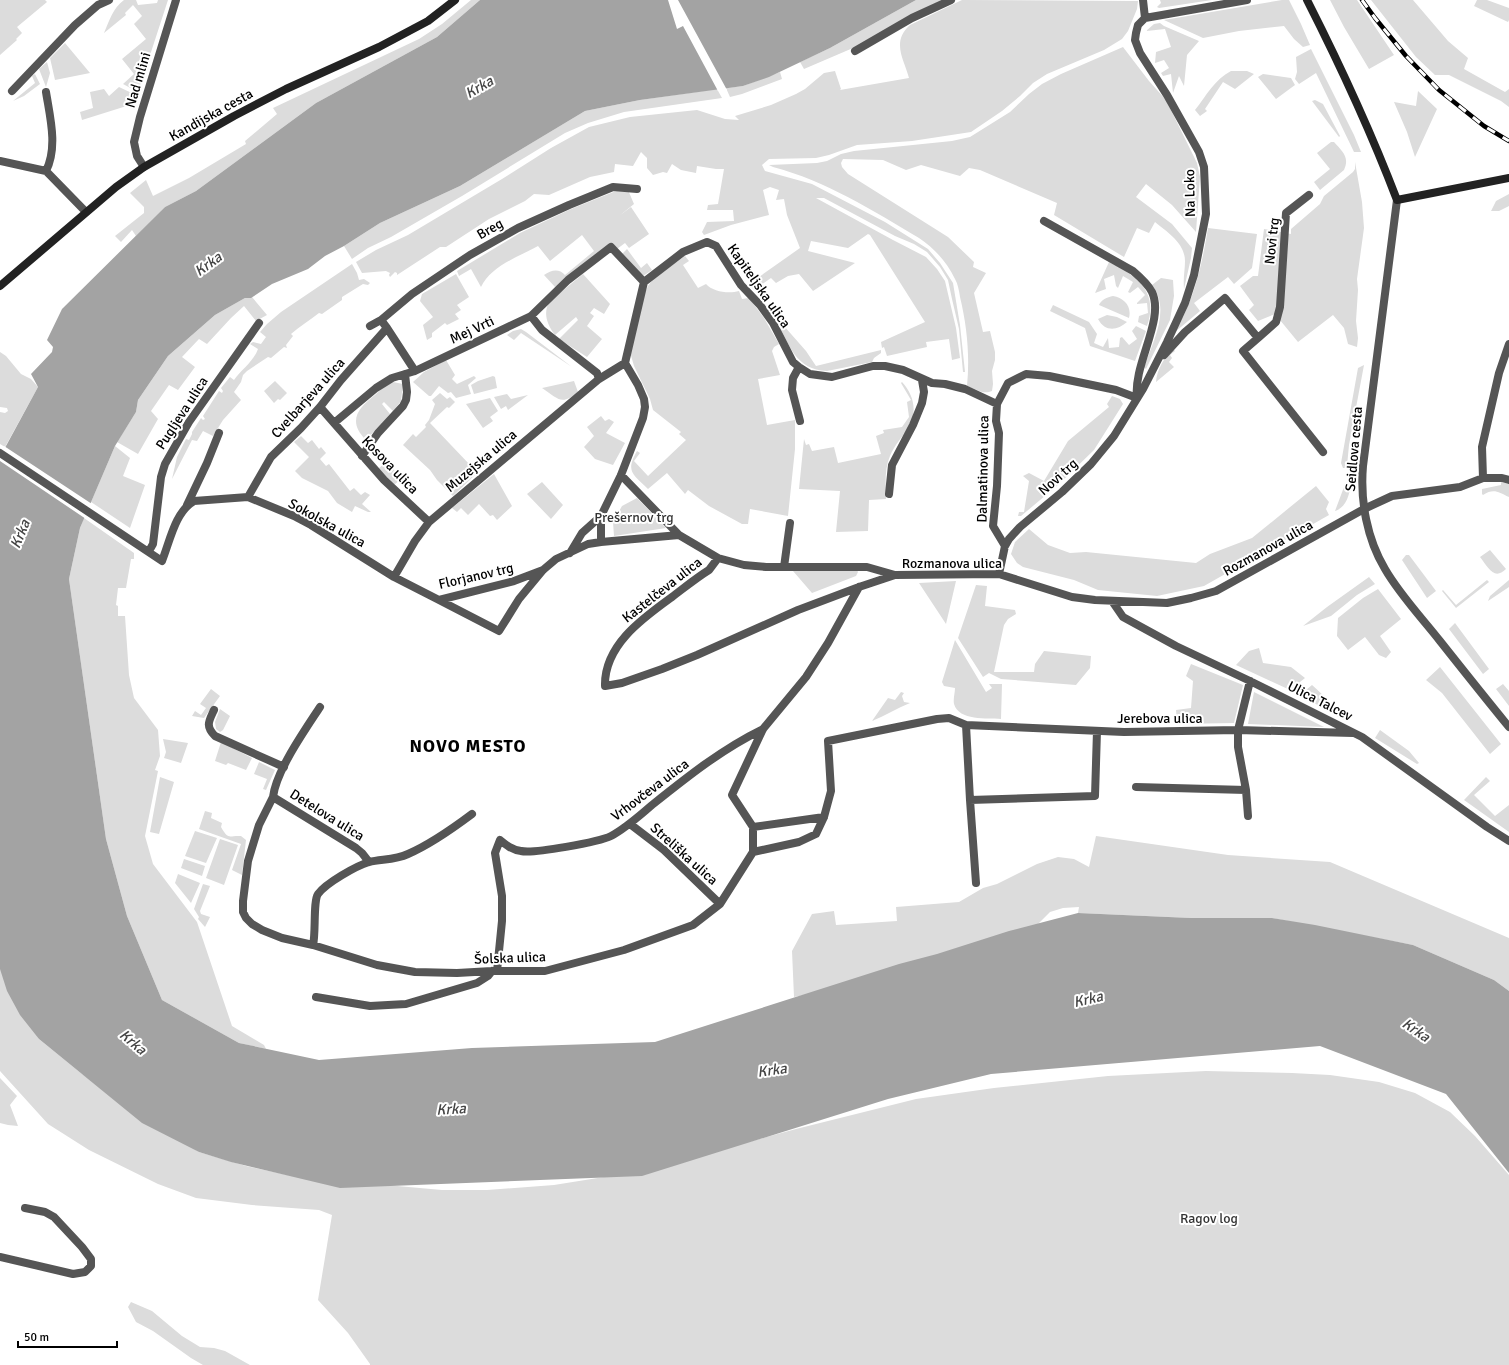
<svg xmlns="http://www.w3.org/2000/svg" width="1509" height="1365" font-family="Signika,sans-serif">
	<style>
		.green { fill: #dcdcdc }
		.water { fill: #a3a3a3 }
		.pier { fill: #fff }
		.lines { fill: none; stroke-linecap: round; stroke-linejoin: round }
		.minor { stroke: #555; stroke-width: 8 }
		.tertiary { stroke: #555; stroke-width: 8 }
		.secondary { stroke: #222; stroke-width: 8 }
		.rail-casing { stroke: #000; stroke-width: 4.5 }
		.rail { stroke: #fff; stroke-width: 3; stroke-dasharray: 9; stroke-linecap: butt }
		.labels { text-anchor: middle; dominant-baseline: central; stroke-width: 4; stroke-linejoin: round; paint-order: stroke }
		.street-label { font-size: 14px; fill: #000; stroke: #fff }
		.park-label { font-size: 14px; fill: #333; stroke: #fff }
		.water-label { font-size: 15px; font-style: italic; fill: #444; stroke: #fff }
		.district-label { font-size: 18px; font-weight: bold; letter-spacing: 1px; fill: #000; stroke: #fff }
	</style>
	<rect width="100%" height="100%" fill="#fff"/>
	<!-- green -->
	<path class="green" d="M0 0H45L47 2 17 27 22 33 16 39 17 40 0 55Z
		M124 0H136L138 5 157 3 158 0H168L138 92 123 84 134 74 122 59 146 39 134 24 142 16 133 5 125 13 126 15 104 33C109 21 113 8 124 0Z
		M471 0H480L437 37 316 103 196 191 165 207 136 236 132 230 121 242 115 236 144 213V207L130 193 146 180 153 196 189 178 246 144 245 141 277 114 273 108 419 39 442 24Z
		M916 0H943L860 45 804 69 800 62 830 48Z
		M962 0 1138 1 1137 9 1128 31 1122 39 1104 50 1047 74 1033 83 1020 96 1002 111 971 132 912 141 857 145 829 155 816 158 769 159 762 165 765 171 812 184 885 222 928 249 940 263 953 283 960 325 965 372H963L959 329 952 299 948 280 940 267 927 252 914 244 895 236 824 198H816L893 240 926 257 937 269 945 281 956 328 960 358 952 360 949 339 926 342 927 347 887 356 884 347 882 348 881 342 925 322 870 235 868 234 848 248 811 241 808 251 855 263 813 291 799 274 788 276 776 283 771 278 754 290 749 284 800 248 787 215 784 199 776 200 779 190 770 187 763 190 769 215 731 225 704 235 702 232 707 222 734 221 733 210H707L708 205 718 204 724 169H716L697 166 696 173 681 170 672 164 667 173 663 172 653 175 647 168V158L641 152 633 166 615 164 614 172 590 177 549 195 534 194 525 201 489 219 446 247H440L397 275V273L395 272 390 277 389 275 390 273 386 271 362 273 356 262 376 250 408 235 502 179 551 148 589 127 630 117 697 110 725 119 739 120 735 116 771 105 796 94 805 89 824 73 835 71 841 89 840 90 909 78C904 59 891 42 910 25Z
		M1160 0H1212L1159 8 1157 7 1161 3Z
		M1282 0H1289L1301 24 1310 45 1303 47 1294 39 1284 26 1239 31 1203 38 1164 20Z
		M1330 0H1357L1394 55 1369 69 1344 27Z
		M1371 0H1413L1448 41 1468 58 1464 69 1505 92 1509 89V107L1501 101 1449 75H1435L1416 57Z
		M1477 0H1487L1509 8V20L1508 22 1474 6Z
		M1160 23 1164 26 1199 41 1187 55 1184 86 1179 76 1173 93 1171 74 1163 76 1161 73 1169 68 1164 60 1155 63 1156 52 1171 47 1165 29 1146 31 1154 24Z
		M65 43 90 73 55 80 50 58Z
		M1123 47 1149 81 1166 100 1197 163 1200 177 1196 232 1172 205 1146 184 1136 197 1172 224 1192 248 1191 258 1184 289C1183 278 1185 270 1185 261 1185 243 1167 232 1155 222L1149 233 1137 228 1124 257 1054 215 1057 203 980 170 969 168 960 176 921 165 906 170 883 160 843 159 841 163 842 167 848 174 948 237 974 262 973 267 986 273 974 293 983 332 990 331 995 352V360L992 371 993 384 992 391C983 395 976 389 967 386 970 356 967 326 960 297 959 291 958 284 955 279 947 262 934 248 919 238 872 210 826 181 773 167L769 165 817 163 827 161 841 154 854 151 952 141 970 137 1010 112 1029 94 1042 84 1061 74Z
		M1311 49 1354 135 1361 152H1354L1316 73 1299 84 1295 79 1297 72 1296 57Z
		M47 62 50 73 46 87 39 69Z
		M1231 71H1247L1254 74 1235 89 1223 82 1205 109 1207 111 1200 116 1195 110C1206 96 1215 79 1231 71Z
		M780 72 782 79 742 94 730 97 726 88 743 86Z
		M35 74 40 84 24 96 13 101 35 83 32 76Z
		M1263 74 1291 78 1295 85 1276 99 1258 77Z
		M119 87 136 95 133 104 82 120 80 112 93 108 90 92 104 89 109 96Z
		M717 89 722 98 624 112 588 123 565 133 462 196 391 237 368 248 352 259 344 246 380 223 460 186 585 111 640 100Z
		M1418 91 1437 109 1415 157 1407 132 1394 102 1416 106Z
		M1315 100 1323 104 1340 136 1339 137 1312 101Z
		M1331 142H1334C1342 151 1350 157 1344 170L1320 190 1314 182 1330 169 1317 153Z
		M1355 162 1362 202 1364 228 1357 279 1358 290 1356 321 1358 338 1357 347 1348 344 1344 328 1333 315 1298 342 1275 314 1258 321 1249 310 1254 305 1240 286 1253 276H1258L1264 229 1291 234V229L1320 204 1324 196 1353 172 1355 169Z
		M628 190 634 204 619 216 631 207 649 234 629 248 625 243 617 249 611 243 557 286 555 287 544 275C551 270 559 268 565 275L594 251 582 235 550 261 538 246C518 257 491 266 481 287L471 269 459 276 457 271 520 233 571 209 616 191Z
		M1509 194V206L1499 211H1491L1496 201Z
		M1208 228 1257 234 1252 268 1234 284 1228 277 1194 303 1200 311 1175 332C1194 300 1202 265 1208 228Z
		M627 249 641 268 647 263 652 270 643 276 622 254Z
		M685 256 689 261 683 265 698 288 706 284C713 292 729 294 739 291L742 299 749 298 764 318 779 344 774 347 772 351 780 375 758 379 767 425 795 420V449L788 516 750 509 748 524H742L709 506 688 490 685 494 667 473 648 489C633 474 625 472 637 451L640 453 634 461 648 476 686 440 679 434 681 432 653 410 650 399 634 366 630 352 643 297 648 286 654 278Z
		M1109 262C1137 276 1159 292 1147 326L1138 322 1139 316 1148 313 1147 303 1137 304V303L1145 295 1138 287 1130 293 1128 292 1133 282 1123 276 1118 288 1116 286 1114 275 1104 279 1106 289 1095 293Z
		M352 264 357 273 359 280 364 279 370 283 368 285 363 284 342 297V300L322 314 319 313C309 321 300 326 291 334L293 336 286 345 287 348 284 347 271 358 268 357 247 371 243 375 241 382 234 392 241 400 223 420 213 436 203 431 197 441 192 440 172 479 177 457 186 439 189 440 192 434V432L201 418 203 420 205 419 203 416 219 391 222 393 223 391 221 388 230 377 234 380C241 370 254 361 258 349L250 344 253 342 261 344 266 337 260 332 267 324 281 312Z
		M456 274 469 297 457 305 461 310 455 314 459 319 447 325 445 323 432 333V337L427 340 423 325 433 317 420 301 422 294Z
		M583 274 610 304 604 314 594 308 590 313 594 316 587 326 602 339 587 357 559 339 578 320 576 317 555 335C547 324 543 314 549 302Z
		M1161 278 1173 280 1174 296 1170 320 1146 369 1144 367C1153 342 1171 309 1152 285Z
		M1113 296C1124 298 1132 306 1129 318L1099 305C1101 300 1107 297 1113 296Z
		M252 297 267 315 256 321 244 306 231 318 207 344 199 339 182 357 195 367 178 390 169 385 151 411 158 419 138 454 117 442 136 412 138 400 168 356 215 315 245 298Z
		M762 301 806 351 816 366 881 350V353L874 358 872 362 827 371C796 370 789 345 777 321 773 314 767 307 762 301Z
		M1053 305 1089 322 1097 334 1094 343 1103 347 1108 338 1109 348 1119 347 1120 338 1122 337 1129 345 1137 339 1132 331 1136 326 1146 331 1135 361 1090 346 1085 328 1050 311Z
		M1107 315 1117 317 1127 322C1117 331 1105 332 1098 319Z
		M521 329 526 332 572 367 521 333 514 340 507 335 513 331Z
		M1173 349 1175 351 1170 355 1172 358 1169 362 1174 367 1156 382C1157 369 1164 358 1173 349Z
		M0 352 6 356 21 374 31 379 38 387 5 447 0 444V412L5 413 8 411 7 408 0 407Z
		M446 360 455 375 452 379 457 384 474 376 476 378 468 385 471 394 456 398 451 392 448 393 439 386 431 396H429L413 382 424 372Z
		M1364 365 1349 445 1347 466 1346 468H1343L1341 463 1358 368Z
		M493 376 495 377 497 388 474 394 471 385 478 381Z
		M275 381 287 393 280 400 278 399 274 403 264 391Z
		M574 381 578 392C561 406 559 399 542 388Z
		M393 382 403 384 401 401 393 411 384 402 382 404 390 414 366 440C347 421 358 408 375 395 381 390 386 384 393 382Z
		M902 382C914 395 918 412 908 428 902 438 895 444 890 456 884 470 886 485 886 499L869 500 868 531 836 532 840 491 799 489 804 439 806 445 809 444 812 451 834 447 838 463 881 454 876 436 884 433 883 430 902 427 909 417 907 402 911 400 901 383Z
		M440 393 447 399 450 397 455 402 449 408 447 407 430 423 471 466H472L478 472 453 496 437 480 430 470 403 445 413 434 416 437 426 427 425 425 429 420 435 404 432 400Z
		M507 394 511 399 528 395 508 410 506 406 501 409 494 397Z
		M1112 396 1120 399 1123 404 1094 450 1058 485 1021 516H1018L1019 512H1024L1029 481 1023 476 1029 473 1044 481 1068 441 1109 407 1107 404Z
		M490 398 498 411 490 417 493 421 483 428 466 404Z
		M601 416 605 421 609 419 614 422 606 433 625 443 613 465 595 459 584 447 594 436 587 427Z
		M301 436 308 443 312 440 319 449 321 447 326 453 320 459 326 466 329 464 350 491 354 488 361 495 365 492 370 495 362 504 371 512H368L355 506 352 512 337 503 328 491 302 478 295 471 309 457 294 442Z
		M115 446 130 458 123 476 145 485 130 528 91 502Z
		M387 461 397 473 398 472 404 477 395 484 391 483 378 469Z
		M494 474 512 506 497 520 493 515 490 516 479 504 468 515 461 508 457 512 452 508Z
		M542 482 563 505 551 519 527 494Z
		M1350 482C1351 493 1346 508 1335 511L1344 487Z
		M1501 482 1509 484V497C1498 492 1494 488 1483 495L1482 494V489L1501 485Z
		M1316 486 1329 502 1326 509 1329 515 1204 586 1157 596 1098 590 1074 580 1023 567 1017 563 1011 554 1015 542 1029 529 1048 545 1070 553 1086 552 1196 563 1210 554 1252 538Z
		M637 498 666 528 614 536 613 522 622 506Z
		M84 518 134 553V559H131L126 588H118L116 605 118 606V616H125L129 675 134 698 158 730 160 756 155 770 158 771 145 836 153 864 197 922 232 1026 264 1045 266 1049 239 1043 162 1000 127 916 106 839 69 579 80 528Z
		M1490 550 1506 569C1494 581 1488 567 1480 557Z
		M1406 555H1409L1436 591 1427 598 1402 560Z
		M857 570 858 572 856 576 812 593 793 571Z
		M1369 577 1375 584 1357 595 1331 616 1303 626 1327 607Z
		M1487 580 1489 582 1456 608 1442 591 1443 590 1456 605Z
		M1509 580V587L1488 601 1490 596Z
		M956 581 946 624 919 583Z
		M976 585 987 586 985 606 1015 610 1016 614 1008 619 1004 625 994 672H1034L1035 664 1044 651 1091 656 1090 668 1076 685 1001 679 989 673 983 677 958 638Z
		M1378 589 1401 619 1380 636 1391 652 1386 658 1379 655 1365 637 1348 650 1337 636 1338 618 1363 598Z
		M1455 623 1489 669 1483 674 1449 629Z
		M955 640 986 692 992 688 989 684H1002L1001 719C987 718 959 721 954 704 953 699 955 693 955 688L944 686 942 682Z
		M1259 648 1263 663 1291 667 1305 678 1290 690 1236 665 1249 651Z
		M1191 664 1243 685 1234 723 1177 724 1176 710 1191 708 1193 681 1186 676Z
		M1440 667 1501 744 1490 754 1442 693 1426 680Z
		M1503 684 1509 691V706L1496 689Z
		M1312 685C1324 696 1336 706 1344 720L1300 695Z
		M211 689 220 696 204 718 192 716 195 711 201 715 206 708 200 704Z
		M901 692 904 693 902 696 904 702 910 703C897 708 885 716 872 721L888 698 895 700Z
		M1254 692 1324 727 1248 724Z
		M220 709 230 716 223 730 220 732 216 729 215 722Z
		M1380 730 1409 751 1419 763 1417 764 1375 738Z
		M163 739 188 743 181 763 164 758 166 752Z
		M221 742 252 758 246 770 228 763 226 765 215 761Z
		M259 762 275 770 266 790 263 789 267 779 254 774Z
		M160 777 174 782 159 834 150 832Z
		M1486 777 1490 781 1474 795 1495 816 1509 805V832L1464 800Z
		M205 811 212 813 211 818 222 823 221 827C229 841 229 835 241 836L246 840 242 875 232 870 241 844 199 829Z
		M195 831 217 838 206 863 185 856Z
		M1096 836 1228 855 1330 862 1509 938V991L1494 980 1413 945 1272 918H1191L1078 913 1079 907 1063 908 1050 912 1036 926 820 992 794 997 792 951 812 914 834 911 836 925 897 921 896 907 959 902 983 888 997 884 1037 864 1058 857 1074 859 1089 867Z
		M220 839 238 845 224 885 206 878Z
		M184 859 205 866 202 876 181 868Z
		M178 874 200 883 191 903 175 883Z
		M203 884 210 886 200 911 201 914 210 917 205 927 198 919 199 917 194 909Z
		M0 967 39 1039 82 1074 199 1152 246 1166 297 1177 442 1190H487L554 1185 629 1173 683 1160 796 1129 916 1099 994 1088 1108 1076 1206 1071 1292 1073 1330 1075 1379 1082 1415 1093 1450 1112 1475 1136 1509 1175V1365H370V1364L348 1333 318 1300 332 1215 319 1210 252 1205 196 1198 158 1184 89 1150 48 1124 0 1071Z
		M0 1078 17 1096 10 1105 18 1126 8 1125 0 1123Z
		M131 1302 152 1311 182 1336 200 1347 214 1348 225 1351 250 1365H203L191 1358 153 1331 136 1322 128 1307Z"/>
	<!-- water -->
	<path class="water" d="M480 0H916L830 48 769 77 743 86 640 100 585 111 460 186 380 223 344 246 325 256 308 269 272 284 251 298H245L215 315 168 356 138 400 136 412 115 446 80 528 69 579 106 839 127 916 162 1000 239 1043 319 1060 472 1048 655 1042 899 964 937 954 1009 931 1078 913 1191 918H1272L1315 925 1413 945 1494 980 1509 991V1173L1446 1094 1320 1046 991 1074 888 1099 642 1176 340 1188 231 1162 199 1152 142 1123 39 1039 20 1015 7 991 0 969V457L38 387 31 374 52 352 53 347 47 340 62 309 165 207 196 191 316 103 437 37Z"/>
	<!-- pier -->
	<path class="pier" d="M668 0H678L727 90 718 91 683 26 677 29Z
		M4 446 92 504 86 519 0 461V453Z"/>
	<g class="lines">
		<!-- minor -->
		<path class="minor" d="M1143 0 1145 18
			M1145 18 1247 0
			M855 51 912 18 951 0
			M12 91 75 25 98 5 109 0
			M46 92C50 117 58 147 46 171
			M0 161 46 171 86 212
			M144 167 137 156 134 142 140 117 176 0
			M1044 221 1133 271C1140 277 1148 284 1152 292 1165 320 1133 364 1137 398
			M531 316 542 330 597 373 599 379
			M370 326 381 320 412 294 470 255 518 228 569 205 613 187 637 189
			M387 328 415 371
			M1258 338 1276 322 1280 307 1286 213 1309 195
			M1164 355 1185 332 1225 298 1258 338 1243 351 1323 452
			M625 363 644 282 683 252 707 242 716 246 741 285 760 305 773 323 793 362 799 367 810 374 832 377 873 366H885L903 370 932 383 945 384 965 389 997 404
			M799 367 793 378 792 390 800 421
			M320 407 384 480 429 522
			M334 423 376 388 392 378 415 371 531 316 568 280 611 247 644 282
			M0 453 162 561C170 541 175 512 194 501L248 497 294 516 311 525 394 577 439 600 514 581 543 570
			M362 456 378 433 403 406 406 400 407 392 405 374
			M621 475 679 535
			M1483 478 1482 447 1499 373 1509 344
			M889 494 892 465 913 425 922 403 924 392 922 380
			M248 497 271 457 301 428 320 407 341 380 387 328 381 320
			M187 505 207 463 219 433
			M601 542V516L621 475 643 418 645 407 644 399 638 385 625 363
			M1005 546 993 526 997 486 999 433 996 421 997 404 1008 383 1026 374 1049 376 1116 390 1137 398
			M149 551 153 544 161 477 165 464 189 422 259 323
			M570 553 582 533 601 516
			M718 558 709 570C696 578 684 588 672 597 643 618 604 645 605 686L622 683 662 669 697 655 798 610 859 587 895 575 999 574 1072 597 1095 600 1167 603 1191 598 1216 591 1364 509 1392 496 1460 487 1483 478H1502L1509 480
			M784 567 790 523
			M999 574 1005 546 1009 539 1020 527 1062 492 1091 464 1114 436 1143 389 1167 342 1185 303 1194 275 1206 214 1204 167 1199 152 1167 95 1140 53 1135 40 1136 33 1138 25 1145 18
			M394 577 415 541 429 522 599 379 625 363
			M439 600 499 631 519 599 543 570 556 559 588 544 601 542 679 535 718 558 744 565 766 567H867L895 575
			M1112 601 1123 617 1176 646 1250 681 1362 737 1487 827 1509 841
			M320 707C305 730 276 771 273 797L356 848 362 853 369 862
			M214 710C209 721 205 726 215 736L284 767
			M966 725 970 800 976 883
			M1136 787 1246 790
			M273 797 259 825 248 861 243 901V912L246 918 252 924 262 930 282 938 313 945 377 965 415 972 457 973 492 971H545L624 950 693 925 720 904 753 852V827L732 795 763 729 806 677 828 643 859 587
			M970 800 1095 796 1097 731
			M1248 816 1246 790 1238 747V730L1250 681
			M630 824 664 850 720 904
			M753 827 824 817
			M753 852 799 842 816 834 824 817 831 791 828 741 937 719 949 718 966 725 1124 732 1238 730 1353 733
			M313 945C316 934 313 901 318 894 326 883 356 866 369 862 382 859 395 860 408 854 431 844 452 829 472 814
			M497 971 502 921V896L495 853 500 840C506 845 512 850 521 851 533 854 599 842 611 836 626 828 639 816 652 805 687 777 722 749 763 729
			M316 997 370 1006 406 1004 477 983 488 976 492 971
			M0 1257 73 1274 85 1272 91 1266V1259L82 1247 54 1217 45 1212 25 1208"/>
		<!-- tertiary -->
		<path class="tertiary" d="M1397 200 1363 466C1360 501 1367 539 1385 569 1400 595 1422 618 1440 641 1463 670 1486 699 1509 727"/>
		<!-- secondary -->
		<path class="secondary" d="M1307 0C1340 65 1371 132 1397 200L1509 178
			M0 286 116 187 144 167 234 116 286 89 379 47 428 21 455 0"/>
		<defs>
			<path id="rail" d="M1362 0 1375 18 1406 56 1439 90 1484 126 1509 141"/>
		</defs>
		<!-- rail casing -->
		<use href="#rail" class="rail-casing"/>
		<!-- rail -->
		<use href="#rail" class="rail"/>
	</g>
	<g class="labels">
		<!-- street labels -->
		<g class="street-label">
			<text transform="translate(138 80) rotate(-73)">Nad mlini</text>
			<text transform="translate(211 115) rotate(-29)">Kandijska cesta</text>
			<text transform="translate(1190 193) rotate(-91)">Na Loko</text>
			<text transform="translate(490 229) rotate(-30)">Breg</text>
			<text transform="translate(1272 241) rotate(-84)">Novi trg</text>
			<text transform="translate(759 286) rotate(55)">Kapiteljska ulica</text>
			<text transform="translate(472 330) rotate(-25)">Mej Vrti</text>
			<text transform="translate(308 398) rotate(-48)">Cvelbarjeva ulica</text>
			<text transform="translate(182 413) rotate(-57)">Pugljeva ulica</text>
			<text transform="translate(1354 449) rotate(-85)">Seidlova cesta</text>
			<text transform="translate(481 461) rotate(-40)">Muzejska ulica</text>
			<text transform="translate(390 465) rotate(46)">Kosova ulica</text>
			<text transform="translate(983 469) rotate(-89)">Dalmatinova ulica</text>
			<text transform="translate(1058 477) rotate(-42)">Novi trg</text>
			<text transform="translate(327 523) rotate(29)">Sokolska ulica</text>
			<text transform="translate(1268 548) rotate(-29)">Rozmanova ulica</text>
			<text x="952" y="563">Rozmanova ulica</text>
			<text transform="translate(476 576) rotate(-13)">Florjanov trg</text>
			<text transform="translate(662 590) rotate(-38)">Kastelčeva ulica</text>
			<text transform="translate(1320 701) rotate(27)">Ulica Talcev</text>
			<text x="1160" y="718">Jerebova ulica</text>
			<text transform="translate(650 790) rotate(-37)">Vrhovčeva ulica</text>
			<text transform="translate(327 815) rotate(32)">Detelova ulica</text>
			<text transform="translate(684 854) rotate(42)">Streliška ulica</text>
			<text transform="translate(510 958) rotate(-2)">Šolska ulica</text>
		</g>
		<!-- park labels -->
		<g class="park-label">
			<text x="634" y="517">Prešernov trg</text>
			<text x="1209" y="1218">Ragov log</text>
		</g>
		<!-- water labels -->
		<g class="water-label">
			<text transform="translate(479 87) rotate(-30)">Krka</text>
			<text transform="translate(208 264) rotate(-36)">Krka</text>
			<text transform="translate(20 534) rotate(-68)">Krka</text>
			<text transform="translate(1088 999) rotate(-13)">Krka</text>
			<text transform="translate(1416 1030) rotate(34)">Krka</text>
			<text transform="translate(133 1042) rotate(41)">Krka</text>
			<text transform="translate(772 1070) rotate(-8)">Krka</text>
			<text transform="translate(451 1109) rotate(-3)">Krka</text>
		</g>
		<!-- district labels -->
		<g class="district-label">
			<text x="468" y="746">NOVO MESTO</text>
		</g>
	</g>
	<!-- scale -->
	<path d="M18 1341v6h99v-6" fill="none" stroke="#000000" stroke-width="2"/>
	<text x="24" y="1341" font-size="12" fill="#000000" stroke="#ffffff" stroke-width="3" paint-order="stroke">50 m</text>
</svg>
